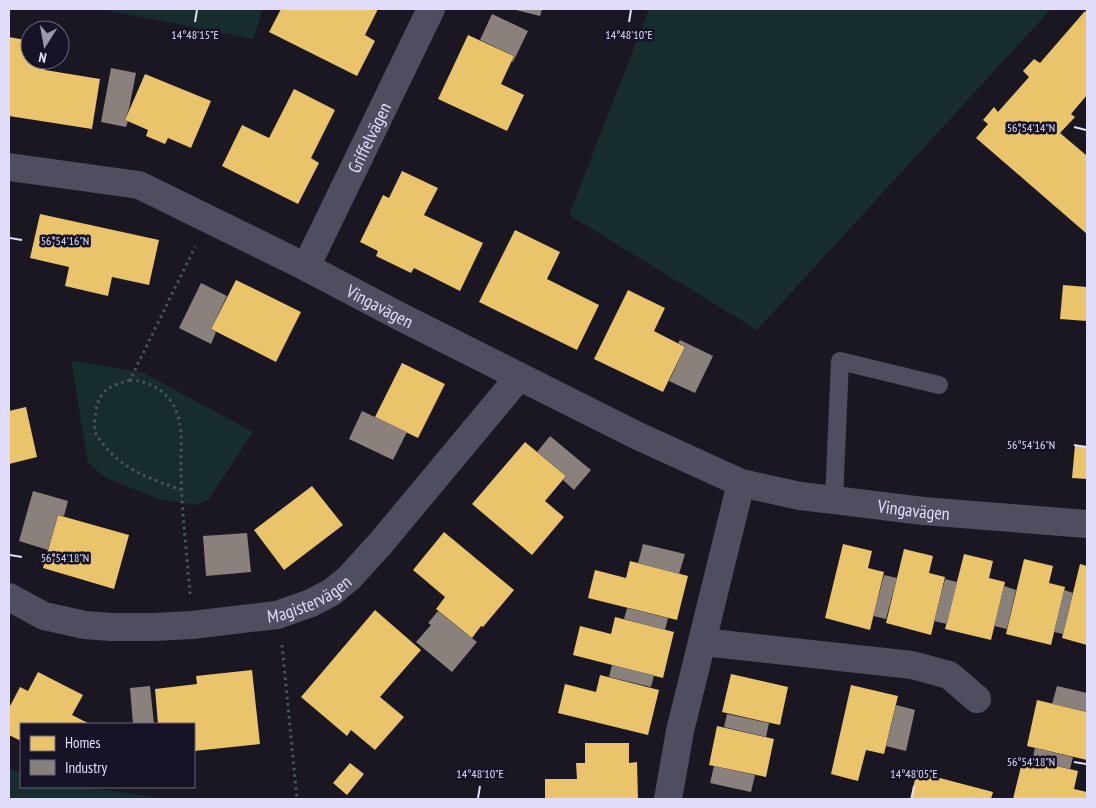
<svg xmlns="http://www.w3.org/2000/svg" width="1096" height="808" font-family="'PT Sans Narrow',sans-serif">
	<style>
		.green { fill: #172c2d }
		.homes { fill: #e9c46a }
		.industry { fill: #8a817c }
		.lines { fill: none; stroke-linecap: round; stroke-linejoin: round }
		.path { stroke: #4a535e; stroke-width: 3; stroke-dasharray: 2.5 4; stroke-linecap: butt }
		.service { stroke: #4f4d60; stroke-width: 18 }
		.minor { stroke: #4f4d60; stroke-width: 28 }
		.ticks { fill: none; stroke: #e1dcfa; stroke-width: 2 }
		.labels { text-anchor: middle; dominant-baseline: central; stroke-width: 5; stroke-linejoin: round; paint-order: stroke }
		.street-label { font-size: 18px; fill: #e1dcfa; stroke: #171326 }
		.ticks-label { font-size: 12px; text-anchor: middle; fill: #e1dcfa; stroke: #171326; stroke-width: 5; stroke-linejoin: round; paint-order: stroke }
	</style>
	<rect width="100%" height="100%" fill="#1a1722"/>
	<!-- green -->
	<path class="green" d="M101 9H263L253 39Z
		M649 9H1051L757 330 569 215Z
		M71 360 144 373 253 432 209 499 197 505 159 499 106 478 88 463Z
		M9 768 21 772V787H87L166 799H9Z"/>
	<!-- homes -->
	<path class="homes" d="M281 9H378L365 35 375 41 357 76 269 32Z
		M1085 11 1087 14V95L1071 114 1075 117 1060 133 1086 155 1087 153V234L976 138 988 124 983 120 994 107 998 112 1029 77 1023 71 1034 59 1040 63Z
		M468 35 514 56 501 84 524 95 507 131 438 99Z
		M9 37 30 41V60H47L45 70 100 79 92 129 9 116Z
		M145 74 211 101 191 148 168 138 165 144 146 136 148 130 125 120Z
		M294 89 335 110 311 158 319 163 298 204 222 166 242 125 269 138Z
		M402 171 438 188 424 215 483 243 460 291 414 268 411 273 376 256 378 251 360 242 383 195 389 198Z
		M40 214 159 240 149 285 112 277 108 296 65 286 69 267 30 258Z
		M515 230 560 252 547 279 599 305 577 350 479 302Z
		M236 280 301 312 276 362 211 329Z
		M1063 285 1087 287V321L1060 319Z
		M628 290 665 308 654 331 685 347 663 392 594 359Z
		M402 363 445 384 418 438 375 417Z
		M26 407 37 457 9 464V411Z
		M525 442 566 476 545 501 564 517 532 555 472 504Z
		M1075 445 1087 446V479L1072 478Z
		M312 486 343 525 284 570 254 530Z
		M58 515 129 535 114 589 43 568Z
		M444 532 514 590 483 627 481 626 472 638 436 609 445 597 413 570Z
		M843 544 872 551 868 568 884 572 870 630 825 618Z
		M904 549 933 556 929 573 945 577 931 635 886 623Z
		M964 554 993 561 989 578 1005 582 991 640 945 629Z
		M1024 559 1053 566 1049 583 1065 587 1051 645 1006 634Z
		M630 561 688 576 677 620 588 598 595 570 626 578Z
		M1080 564 1087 566V645L1062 638Z
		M375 610 421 650 380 697 404 717 375 750 351 730 347 736 301 697Z
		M615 617 674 632 663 678 573 655 580 626 611 634Z
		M252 670 260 744 194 751V724H158L155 689 197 684 196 676Z
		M38 672 83 695 72 715 90 724H21V741L9 735V708L20 687 28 691Z
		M731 674 788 687 780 725 722 712Z
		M600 675 659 690 648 735 558 713 565 684 596 692Z
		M851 685 898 696 884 754 866 750 858 781 831 774Z
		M1037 700 1087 712V760L1027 746Z
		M717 726 774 739 766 777 709 765Z
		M585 743H629V763L637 762 638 799H545V779H577L576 763H585Z
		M1023 758 1078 771 1074 789 1087 792V799H1013Z
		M350 763 364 774 347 795 333 783Z
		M917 772 993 792 991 799H910Z"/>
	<!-- industry -->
	<path class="industry" d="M512 9H542L540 16Z
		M492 14 528 31 513 62 512 61 514 56 480 40Z
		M111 68 136 73 129 109 125 120 128 121 126 127 101 122Z
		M201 283 227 296 211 329 216 332 211 344 179 328Z
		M680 340 713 356 695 393 669 381 685 347 678 343Z
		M362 411 407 432 393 460 349 439Z
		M550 436 591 470 574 490 563 480 566 476 537 452Z
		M33 491 68 501 64 516 58 515 48 550 19 541Z
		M247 533 251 572 206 576 203 536Z
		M643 544 685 554 679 574 638 563Z
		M884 575 897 578 886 619 873 616Z
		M945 579 957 582 947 624 934 621Z
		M1004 586 1016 590 1007 629 994 626Z
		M1064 590 1073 593 1063 634 1054 632Z
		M627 608 668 618 665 630 624 619Z
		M438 611 477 642 452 672 416 642 431 625 428 623Z
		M612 665 654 675 651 687 609 677Z
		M150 686 154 724H133L130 688Z
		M1057 686 1087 693V712L1052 704Z
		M896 705 915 710 906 751 886 746Z
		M727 714 769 723 766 737 724 727Z
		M1035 748 1073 757 1070 769 1032 760Z
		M714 766 755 775 751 792 710 783Z"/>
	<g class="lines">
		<!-- path -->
		<path class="path" d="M130 380C111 386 99 389 96 411 95 418 93 428 96 434 97 437 101 441 103 444 122 469 152 480 182 490
			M190 594C187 555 182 515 181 475 180 455 184 432 177 413 170 393 151 381 130 380L195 247
			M282 645 297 799"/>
		<!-- service -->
		<path class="service" d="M834 500 840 361 939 385"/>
		<!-- minor -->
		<g class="minor">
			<path id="s1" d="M9 167 139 185 306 267 403 318 638 436 741 483 800 496 834 500 923 511 1087 524"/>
			<path id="s2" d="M306 267 431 9"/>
			<path id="s3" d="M9 597 44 616 85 625 111 627H154L192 625 277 615 311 603 332 592 349 578 380 544 519 377"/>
			<path d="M703 642 912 665 949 675 977 699"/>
			<path d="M668 799 680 731 741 483"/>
		</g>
	</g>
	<!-- ticks -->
	<path class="ticks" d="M195 22 197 10M629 22 631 10M1074 127 1086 130M10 238 22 240M1074 445 1086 447M10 555 22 557M1074 762 1086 764M478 798 480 786M912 798 914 786"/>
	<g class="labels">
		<!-- street labels -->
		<g class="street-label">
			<text stroke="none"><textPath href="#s2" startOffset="144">Griffelvägen</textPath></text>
			<text stroke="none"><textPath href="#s1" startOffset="401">Vingavägen</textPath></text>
			<text stroke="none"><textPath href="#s1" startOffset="978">Vingavägen</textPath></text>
			<text stroke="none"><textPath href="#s3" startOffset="310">Magistervägen</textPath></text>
		</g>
	</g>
	<g class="ticks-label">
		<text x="195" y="39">14°48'15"E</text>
		<text x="629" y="39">14°48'10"E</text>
		<text x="1031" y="132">56°54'14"N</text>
		<text x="65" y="245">56°54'16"N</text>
		<text x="1031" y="449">56°54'16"N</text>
		<text x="65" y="562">56°54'18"N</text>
		<text x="1031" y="766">56°54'18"N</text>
		<text x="480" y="778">14°48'10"E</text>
		<text x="914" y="778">14°48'05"E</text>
	</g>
	<!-- border -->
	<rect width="1096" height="808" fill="none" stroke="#e1dcfa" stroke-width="20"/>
	<!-- legend -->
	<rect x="20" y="723" width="175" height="65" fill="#171326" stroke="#68637b"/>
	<rect x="30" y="736" width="25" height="15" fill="#e9c46a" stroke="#68637b"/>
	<text x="65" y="748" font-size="15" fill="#e1dcfa">Homes</text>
	<rect x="30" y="760" width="25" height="15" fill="#8a817c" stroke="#68637b"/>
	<text x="65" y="773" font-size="15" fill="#e1dcfa">Industry</text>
	<!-- north arrow -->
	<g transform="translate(45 45) rotate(191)"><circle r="24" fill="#171326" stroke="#68637b"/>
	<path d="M0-4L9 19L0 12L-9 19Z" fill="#9b97ae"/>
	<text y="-8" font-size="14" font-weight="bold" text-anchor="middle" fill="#e1dcfa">N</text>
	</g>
</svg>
